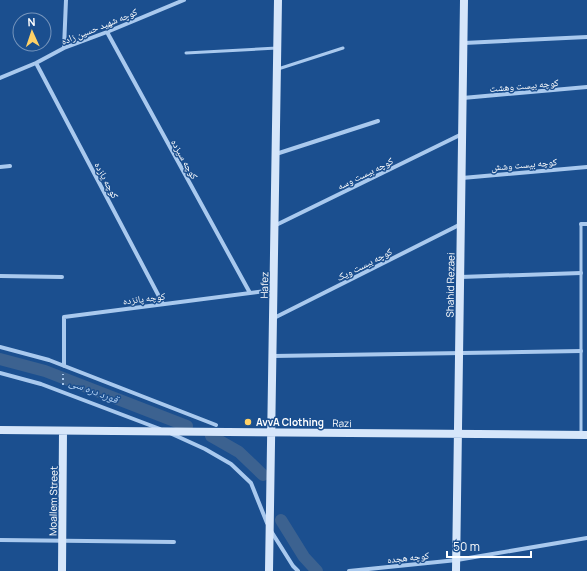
<svg xmlns="http://www.w3.org/2000/svg" width="587" height="571" font-family="Manrope,'Noto Naskh Arabic',sans-serif">
	<style>
		.lines { fill: none; stroke-linecap: round; stroke-linejoin: round }
		.canal { stroke: #3c6290; stroke-width: 12 }
		.path { stroke: #a9c9ee; stroke-width: 2; stroke-dasharray: 2 3; stroke-linecap: butt }
		.lane { stroke: #a9c9ee; stroke-width: 3 }
		.street { stroke: #a9c9ee; stroke-width: 4 }
		.secondary { stroke: #d6e6fa; stroke-width: 8 }
		.poi-dot { fill: #ffd166; stroke: #1b4f8f; stroke-width: 1.5 }
		.labels { text-anchor: middle; dominant-baseline: central; stroke-width: 3; stroke-linejoin: round; paint-order: stroke }
		.street-label { font-size: 10px; fill: #fff; stroke: #1b4f8f }
		.poi-label { font-size: 10px; font-weight: bold; fill: #fff; stroke: #1b4f8f; text-anchor: start }
		.water-label { font-size: 11px; font-style: italic; fill: #b5d3f5; stroke: #1b4f8f }
	</style>
	<rect width="100%" height="100%" fill="#1b4f8f"/>
	<g class="lines">
		<!-- canal -->
		<path class="canal" d="M0 359 45 371 187 426
			M211 436 239 452 263 475
			M281 520 304 557 317 571"/>
		<!-- path -->
		<path class="path" d="M63 385V374"/>
		<!-- lane -->
		<path class="lane" d="M186 53 277 48
			M278 69 343 48
			M581 224V433"/>
		<!-- street -->
		<path class="street" d="M107 32 250 293
			M464 43 587 37
			M64 48 66 0
			M36 63 163 304
			M0 78 36 63 64 48 107 32 184 0
			M463 98 587 87
			M276 154 378 121
			M0 167 10 166
			M462 178 587 167
			M581 224H587
			M274 226 462 134
			M0 276 62 277
			M460 277 581 273
			M274 318 461 224
			M0 347 49 360 216 425
			M273 356 581 351
			M64 366V317L273 290
			M0 373 41 384 160 429
			M172 434 205 449 231 464 251 483 267 523
			M271 531 293 566 298 571
			M0 540 174 542
			M349 571 457 560 587 538"/>
		<!-- secondary -->
		<path class="secondary" d="M0 430 587 435
			M62 571 63 431
			M269 571 278 0
			M456 571 464 0"/>
	</g>
	<!-- markers -->
	<circle class="poi-dot" cx="248" cy="422" r="4"/>
	<g class="labels">
		<!-- street labels -->
		<g class="street-label">
			<text transform="translate(99 26) rotate(-22)">کوچه شهید حسین زاده</text>
			<text transform="translate(524 85) rotate(-5)">کوچه بیست وهشت</text>
			<text transform="translate(185 159) rotate(61)">کوچه سیزده</text>
			<text transform="translate(524 164) rotate(-5)">کوچه بیست وشش</text>
			<text transform="translate(365 173) rotate(-26)">کوچه بیست وسه</text>
			<text transform="translate(107 180) rotate(62)">کوچه یازده</text>
			<text transform="translate(364 264) rotate(-27)">کوچه بیست ویک</text>
			<text transform="translate(264 285) rotate(-89)">Hafez</text>
			<text transform="translate(450 285) rotate(-89)">Shahid Rezaei</text>
			<text transform="translate(144 298) rotate(-7)">کوچه پانزده</text>
			<text transform="translate(342 423) rotate(1)">Razi</text>
			<text transform="translate(53 501) rotate(-89)">Moallem Street</text>
			<text transform="translate(408 557) rotate(-6)">کوچه هجده</text>
		</g>
		<!-- poi labels -->
		<g class="poi-label">
			<text x="256" y="422">AvvA Clothing</text>
		</g>
		<!-- water labels -->
		<g class="water-label">
			<text transform="translate(94 390) rotate(21)">قورد دره سی</text>
		</g>
	</g>
	<!-- north arrow -->
	<g transform="translate(32 32) rotate(357)"><circle r="19" fill="#1b4f8f" stroke="#7695bc"/>
	<path d="M0-3L7 15L0 10L-7 15Z" fill="#ffd166"/>
	<text y="-6" font-size="11" font-weight="bold" text-anchor="middle" fill="#ffffff">N</text>
	</g>
	<!-- scale -->
	<path d="M447 551v6h84v-6" fill="none" stroke="#ffffff" stroke-width="2"/>
	<text x="453" y="551" font-size="12" fill="#ffffff" stroke="#1b4f8f" stroke-width="3" paint-order="stroke">50 m</text>
</svg>
